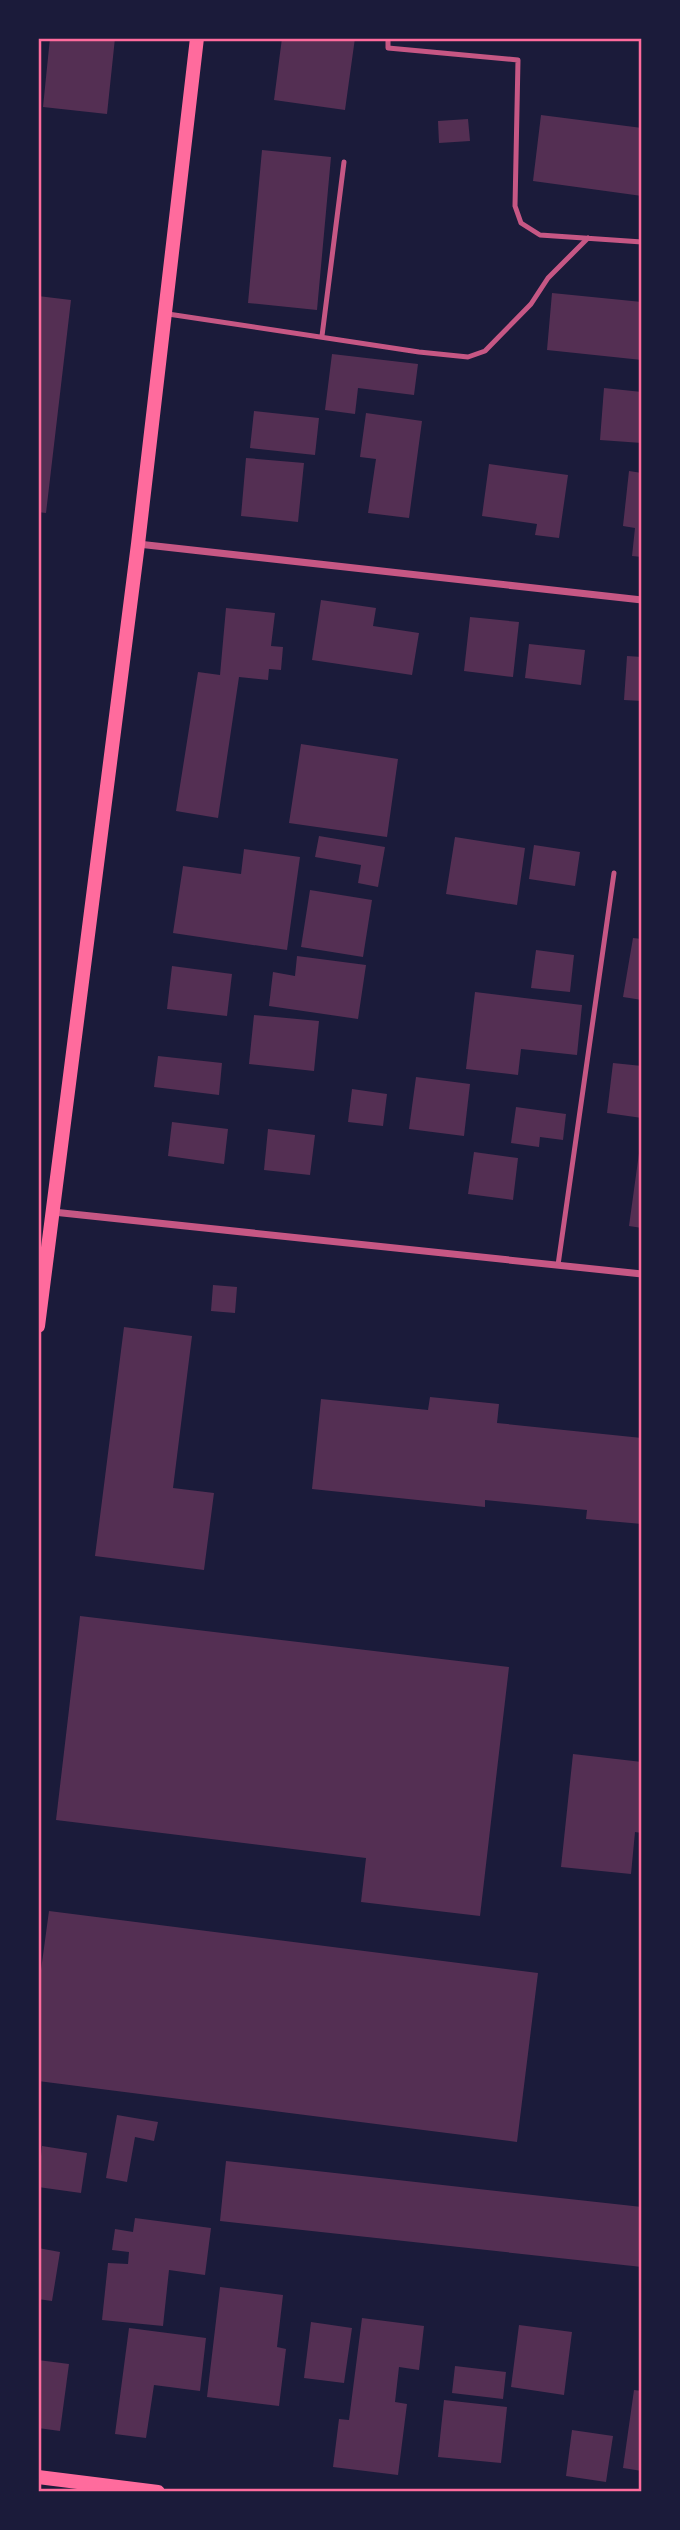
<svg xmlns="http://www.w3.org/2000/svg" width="680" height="2530" font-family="Rubik,sans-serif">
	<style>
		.building { fill: #542f53 }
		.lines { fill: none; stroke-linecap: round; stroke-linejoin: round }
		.service { stroke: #c65784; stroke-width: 5 }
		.minor { stroke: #c65784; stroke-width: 7 }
		.secondary { stroke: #ff6b9d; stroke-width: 14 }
		.neatline { fill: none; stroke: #ff6b9d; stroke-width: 2.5 }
	</style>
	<rect width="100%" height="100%" fill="#1b1b3a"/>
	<!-- building -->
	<path class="building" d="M50 38H115L107 114 43 107Z
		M282 38H355L345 110 274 100Z
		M541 115 642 128V196L533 181Z
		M468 119 470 141 439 143 438 121Z
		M262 150 331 157 317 310 248 303Z
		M552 293 642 302V360L547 350Z
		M38 296 71 300 46 513 38 512Z
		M332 354 418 364 414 395 358 388 355 414 325 410Z
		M604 388 642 392V443L600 440Z
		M254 411 319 418 315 455 250 448Z
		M366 413 422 421 409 518 368 513 376 459 360 457Z
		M246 458 304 463 298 522 241 516Z
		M489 464 568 475 559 538 535 535 537 524 482 516Z
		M629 471 642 473V557L632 556 635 528 623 526Z
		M321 600 376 608 373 626 419 633 412 675 312 660Z
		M226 608 275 613 271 646 283 647 281 670 269 669 268 680 239 677 218 818 176 811 198 672 220 675Z
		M470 617 519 622 513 677 464 671Z
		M529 644 585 650 581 685 525 678Z
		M627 656 642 657V701L624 700Z
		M301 744 398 759 387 837 289 823Z
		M319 836 385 847 378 887 358 883 361 865 315 857Z
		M455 837 525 848 517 905 446 894Z
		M534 845 580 852 575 886 529 879Z
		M244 849 300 857 287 950 173 933 183 866 241 874Z
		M310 890 372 900 363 957 301 947Z
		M633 938 642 939V1000L623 997Z
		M536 950 574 955 570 992 531 988Z
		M297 956 366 965 358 1019 269 1006 273 972 295 976Z
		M172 966 232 974 227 1016 167 1009Z
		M475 992 582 1005 577 1055 521 1049 518 1075 466 1069Z
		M254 1015 319 1021 314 1071 249 1064Z
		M158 1056 222 1063 219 1095 154 1087Z
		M613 1063 642 1066V1118L607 1113Z
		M416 1077 470 1084 464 1136 409 1129Z
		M352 1089 387 1094 383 1126 348 1122Z
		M516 1107 566 1114 563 1140 540 1137 539 1147 511 1143Z
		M172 1122 228 1129 224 1164 168 1156Z
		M268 1129 315 1135 310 1175 264 1170Z
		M640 1146H642V1228L629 1226Z
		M474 1152 518 1158 513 1200 468 1194Z
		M213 1285 237 1287 235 1313 211 1311Z
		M124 1327 192 1336 173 1488 214 1493 204 1570 95 1556Z
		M430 1397 499 1404 497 1423 642 1438V1524L586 1519 587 1510 485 1500V1507L312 1489 321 1399 428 1410Z
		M80 1616 509 1667 480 1916 361 1902 366 1858 56 1820Z
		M573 1754 642 1762V1833L635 1832 631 1874 561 1867Z
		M49 1911 538 1973 517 2142 38 2081V1992Z
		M117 2115 158 2122 154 2141 135 2137 127 2182 106 2178Z
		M42 2146 87 2153 81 2193 38 2187Z
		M226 2161 642 2207V2267L220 2221Z
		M135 2218 211 2228 205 2275 169 2270 163 2326 102 2320 108 2263 128 2264 129 2252 112 2250 115 2229 133 2232Z
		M38 2248 60 2252 52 2301 38 2299Z
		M220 2287 283 2295 277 2347 286 2349 279 2406 207 2397Z
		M362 2318 424 2326 419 2370 399 2367 395 2402 407 2404 398 2475 333 2467 339 2419 349 2420Z
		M311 2322 352 2328 344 2383 304 2378Z
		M519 2325 572 2332 564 2395 511 2387Z
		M129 2328 206 2338 200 2391 154 2385 146 2438 115 2434Z
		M38 2360 69 2364 60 2431 38 2428Z
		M455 2366 506 2372 503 2399 452 2393Z
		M634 2390 642 2391V2471L623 2468Z
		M444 2400 507 2407 501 2463 438 2457Z
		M572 2430 613 2436 606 2482 566 2476Z"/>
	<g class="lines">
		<!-- service -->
		<path class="service" d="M388 38V48L518 60 515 206 521 223 540 235 642 242
			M168 314 419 352 468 357 485 351 531 304 548 278 588 238
			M322 336 344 162
			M558 1265 614 873"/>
		<!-- minor -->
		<path class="minor" d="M138 544 642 600
			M53 1212 642 1274"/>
		<!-- secondary -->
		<path class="secondary" d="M38 1326 138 544 197 38
			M38 2477 158 2492"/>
	</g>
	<!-- border -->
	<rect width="680" height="2530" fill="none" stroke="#1b1b3a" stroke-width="80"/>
	<rect x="40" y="40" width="600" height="2450" class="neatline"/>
</svg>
